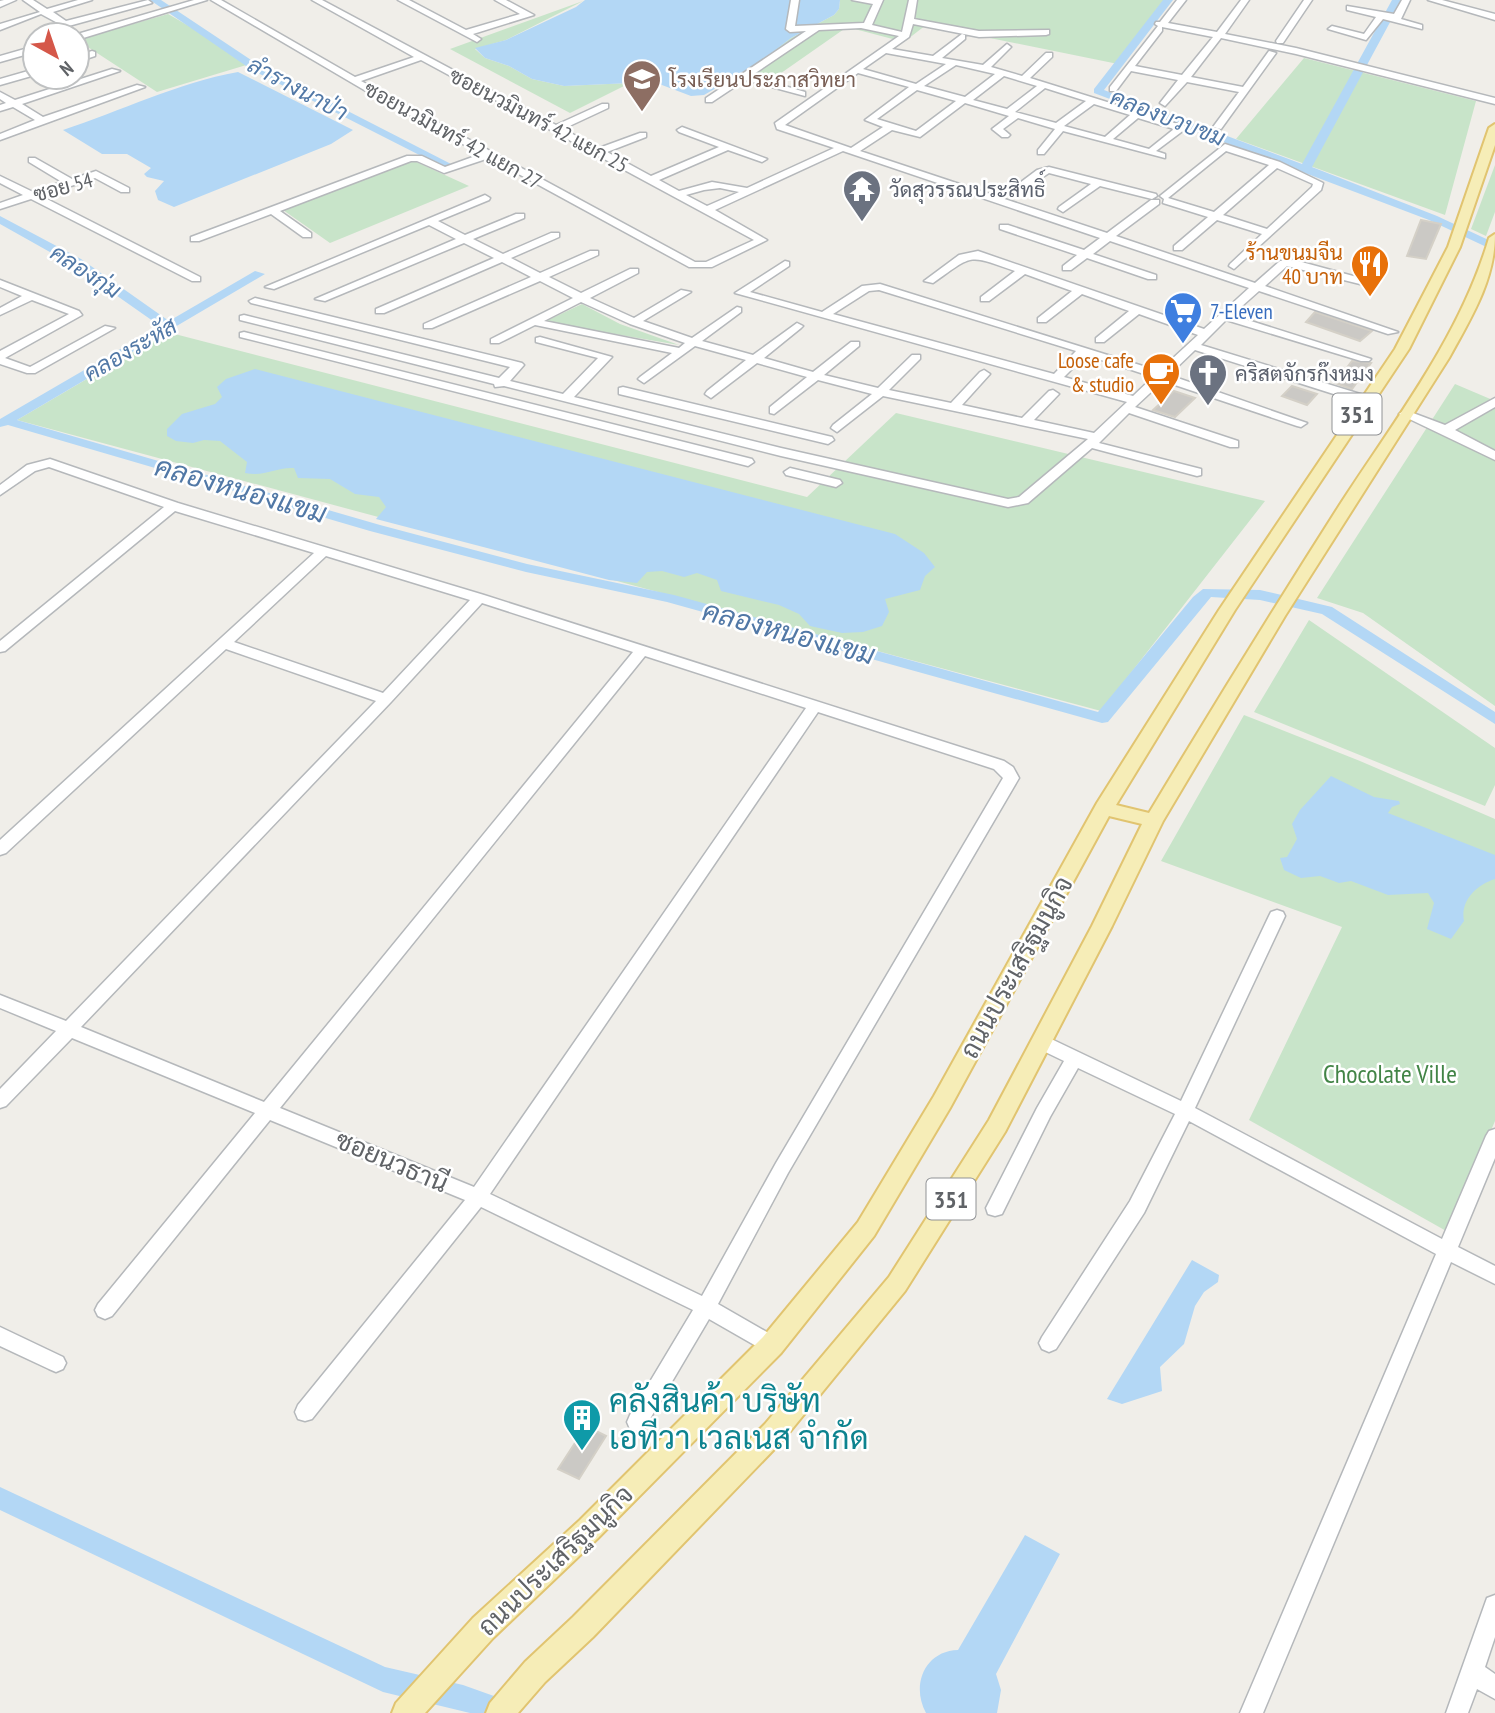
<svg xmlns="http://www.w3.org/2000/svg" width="1495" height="1713" font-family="'PT Sans Narrow',Sarabun,sans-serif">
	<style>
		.green { fill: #c8e4c9 }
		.water { fill: #b3d7f5 }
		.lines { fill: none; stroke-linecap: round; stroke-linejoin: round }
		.canal { fill: #b3d7f5; fill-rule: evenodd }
		.building { fill: #cbc9c5; stroke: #d4d0c7; stroke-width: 2 }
		.minor-casing { stroke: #b5b8bb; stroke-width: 3 }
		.major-casing { stroke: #e1c470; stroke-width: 4 }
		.minor { fill: #fff; fill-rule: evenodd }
		.major { fill: #f6edb7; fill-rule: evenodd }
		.labels { text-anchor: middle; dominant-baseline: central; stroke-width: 5; stroke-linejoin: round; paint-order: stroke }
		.far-education-label { font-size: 21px; fill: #785e54; stroke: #fff; text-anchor: start }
		.far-street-label { font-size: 21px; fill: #606367; stroke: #fff }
		.far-worship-label { font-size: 21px; fill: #5b616d; stroke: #fff; text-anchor: start }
		.far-food-label { font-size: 21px; fill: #c56008; stroke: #fff; text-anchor: end }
		.far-shop-label { font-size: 21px; fill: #366cbe; stroke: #fff; text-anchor: start }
		.far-water-label { font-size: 23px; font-style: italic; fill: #5178a6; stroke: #fff }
		.shield { fill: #fff; stroke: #909295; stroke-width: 2 }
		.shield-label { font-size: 24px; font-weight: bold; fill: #606367 }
		.street-label { font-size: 26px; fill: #606367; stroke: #fff }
		.park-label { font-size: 26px; fill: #428446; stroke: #fff }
		.water-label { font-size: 28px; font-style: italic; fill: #5178a6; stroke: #fff }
		.near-culture-label { font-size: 32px; fill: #0d838f; stroke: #fff; text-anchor: start }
	</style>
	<rect width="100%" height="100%" fill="#f0eee9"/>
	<!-- green -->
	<path class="green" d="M840 0H1164L1118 64 926 25 904 42 847 27 774 78 747 70 791 38 834 15 839 9Z
		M583 1 506 40 475 49 485 58 509 66 532 79 564 86 630 83 570 113 450 49Z
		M168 14 253 63 157 92 77 40Z
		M1304 58 1476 101 1445 215 1236 139Z
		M412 160 469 186 330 243 283 210Z
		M1495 165V212L1486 236 1471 229Z
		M582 304 620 324 679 345 544 322Z
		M167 332 807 497 896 413 1265 501 1101 711 17 420Z
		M1455 384 1495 401V706L1363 613 1317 598Z
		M1309 620 1495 748V785L1485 806 1254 712Z
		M1244 715 1360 761 1495 819V1121L1448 1232 1249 1120 1342 927 1161 861Z"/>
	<!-- water -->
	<path class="water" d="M585 0H840L839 9 834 15 791 38 753 67 704 95 691 96 654 82 564 86 532 79 509 66 485 58 475 48 506 40 576 7Z
		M238 72 353 130 331 144 174 207 158 200 155 191 164 181 147 177 144 174 151 168 127 154H102L63 130C121 111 177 83 238 72Z
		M255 369 895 534 924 553 935 567 925 576 920 590 885 599 889 612 882 626 863 632 842 633 810 626 799 614 779 605 721 591 717 580 697 573 684 577 662 571 647 572 637 583 609 580 376 519 386 507 379 497 355 494 330 479 298 478 294 468C275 467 266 477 245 473L247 462 220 441 204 440 193 443 176 441 167 436V429L182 414 215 404 222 397 217 387 226 379Z
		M1331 776 1374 797 1399 801 1400 804 1392 807 1388 813 1495 855V879C1476 885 1460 901 1464 921L1451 939 1427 929 1434 903 1428 893 1388 895 1351 881 1339 883 1320 876 1301 878 1284 870 1280 858 1287 857 1297 839 1292 824 1300 810Z
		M1192 1260 1219 1275 1218 1282 1204 1292 1195 1306 1184 1344 1160 1367 1162 1391 1122 1404 1107 1399Z
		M1025 1535 1060 1554 996 1674 1001 1690 997 1713H926C911 1686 924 1651 958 1650Z"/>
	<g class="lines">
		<!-- canal -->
		<path class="canal" d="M150 0H161L260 66 453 165 443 167 252 70Z
			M1163 0H1173L1104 90 1302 164 1392 0H1402L1312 167 1437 216 1495 243V251L1429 220 1094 93V89Z
			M0 216 81 259 169 321 255 271 265 274 17 420 380 525 527 564 674 595 1098 712 1193 597 1203 589 1260 590 1332 607 1495 712V724L1322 614 1260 600 1211 597 1108 722 1102 723 667 602 526 572 370 531 8 425 0 427V419L160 326 73 265 0 224Z
			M0 1487 385 1667 463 1685 516 1704 520 1713H470L383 1692 0 1510Z"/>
	</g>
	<!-- building -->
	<path class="building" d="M1421 220 1441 224 1426 259 1407 256Z
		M1315 312 1372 331 1360 341 1306 322Z
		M1352 361 1371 363 1352 389 1335 383Z
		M1292 386 1317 394 1307 405 1282 396Z
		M1174 391 1195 398 1175 417 1153 410Z
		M586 1426 606 1436 579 1479 558 1469Z"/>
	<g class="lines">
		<defs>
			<path id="minor" d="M4 0H16L0 7V1Z
				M23 0H33L47 9 78 0H92L53 12 66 21 148 0 152 3 65 27 41 14 0 30V24L40 12Z
				M194 0H207L80 39 77 40V35H74Z
				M211 0H221L355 77 414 57 312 0H322L556 125 602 104H608V108L563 129 599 148 640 133H646V137L607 152 651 176 719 147 679 132 677 130 682 127 767 159 762 162 728 150 659 180 679 191 712 182 747 188 834 148 777 129 775 123 899 36 861 28 819 30 751 76 805 92V96L745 80 712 102H706V98L806 31 790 32 786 29 791 0H799L795 26 864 23 873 4 852 0H883L872 25 902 32 909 0H917L914 19 979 31 1049 30V34L1046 35 979 37 913 24 909 37 892 49 933 56 962 34 965 35V39L942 58 983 65 1007 44 1011 47 991 67 1022 76 1046 53H1052V57L1030 78 1184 126V130L1156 151 1165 154V158L1063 131 1044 154H1038V150L1055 129 1018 118 1003 129 1010 135 1008 137H1002L992 129 1009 116 965 103 920 137 892 130 860 151 1107 233 1151 200H1159V204L1116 236 1255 283 1280 261 1294 260 1368 280V284L1364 285 1287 266 1265 286 1398 332 1388 334 1259 291 1232 315 1371 359 1369 361H1361L1226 320 1201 345 1370 397V403H1362L1195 350 1169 375 1307 423 1301 427 1297 426 1163 381 1135 407 1238 441V447H1230L1129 413 1099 443 1201 469V475L1197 476 1092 448 1028 503 1008 507 781 456 504 386 495 387 494 384 240 320V316L244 315 499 378 510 367 251 303 249 301 255 298 522 363 524 365 510 381 563 394 598 358 536 342V338L540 337 612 357 574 397 781 448 1008 499 1019 497 1088 439 883 396 837 432 831 428 833 425 872 394 818 380 774 414 770 413V407L807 377 757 363 711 398 705 394 707 391 746 360 695 346 644 383 638 379 640 377 672 353 535 325 499 343H491V339L573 298 540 281 432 328H424V324L531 277 502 262 384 313H376V309L494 258 464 243 325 301 315 299 456 239 429 225 274 289 265 287 485 195 490 198 489 200 438 221 465 235 516 214H524V218L473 239 503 254 551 233H559V237L511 258 540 273 590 251H598V255L549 277 581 293 630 269H638V273L590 298 634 318 681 290 691 292 643 321 692 338 737 307 741 308V312L702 341 753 355 797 323 803 326 801 328 764 358 813 372 851 342H859V346L824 375 878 388 912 355H920V359L889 390 951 403 980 372 984 370 990 374 962 405 1022 418 1049 391 1053 390 1059 394 1034 420 1094 433 1127 402 735 293 785 261 789 262V266L750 292 822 312 862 286 880 284 1159 371 1198 335 1139 314 1104 342H1096V338L1129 311 1082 294 1046 322H1038V318L1072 291 1025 274 989 301H981V297L1015 271C967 254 974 254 933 283L924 281 959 255 978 251 1204 329 1249 288 1110 241 1093 254 1156 275V279H1148L1087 258 1071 270H1063V266L1077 255 1000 229V225H1008L1084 250 1100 238 843 151 715 210 767 240 712 267H689L489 158 444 173 417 161H411L280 211 311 233V237H303L271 214 199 241H191V237L407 156H422L445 167 481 154 371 94ZM886 53 946 64 916 84 863 69ZM421 60 754 240 706 262H695L361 81ZM956 65 995 74 965 97 924 86ZM858 73 909 87 865 120 883 127 851 148 785 125ZM1004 76 1037 86 1007 109 973 100ZM1045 88 1086 101 1056 123 1015 112ZM917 90 956 101 916 131 877 119ZM1094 104 1130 115 1105 137 1064 126ZM1138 118 1174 129 1149 149 1113 139ZM720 188 739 192 707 206 686 195 704 190ZM879 290 1076 351 1054 374 833 314 869 291ZM581 302 630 324 685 343 679 348 544 321ZM1086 355 1153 377 1133 396 1064 377Z
				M398 0H409L466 30 520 14 495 0H506L534 15 473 34 481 39 477 42Z
				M1177 0H1186L1168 23 1217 32 1241 0H1249L1225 34 1296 48 1495 98V104L1296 54 1221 38 1191 77 1243 87 1269 51 1276 53 1221 129 1213 127 1239 92 1187 82 1165 106 1160 103 1178 80 1131 71 1116 91H1110V87L1158 26 1155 24 1156 22H1160ZM1162 27 1213 37 1182 75 1135 66 1162 31Z
				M1304 0H1312L1283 43H1277L1276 41Z
				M1402 0H1410L1401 19 1422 25V29L1383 19 1366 40 1328 29 1332 26 1364 34 1376 17 1347 10V6L1394 14Z
				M1428 0H1442L1495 14V20Z
				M35 46V52L0 62V56Z
				M92 51 95 52V56L77 62V56Z
				M35 69V75L0 85V79Z
				M112 69 120 71 22 104 43 117 137 85 145 87 0 140V134L35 120 13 107 0 111V105L6 103 0 99V92L15 100Z
				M1225 144 1280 162 1323 183 1321 190 1234 269 1229 266 1230 264 1262 234 1217 220 1182 250H1174V246L1208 217 1163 203 1164 199 1160 196ZM1226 151 1269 165 1214 212 1168 198ZM1277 168 1313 184 1312 187 1267 229 1223 215Z
				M29 158H35L72 179 96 171 129 188V192H121L95 178 41 196 200 277V281H192L31 199 0 209V203L23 195 0 183V176L33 192 62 182 29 162Z
				M1049 167 1156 194 1157 196 1152 199 1100 186 1063 212 1058 209 1059 207 1091 184 1049 173 1014 196 1005 194 1037 170Z
				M0 280 79 311 82 315 5 358 30 367 105 326 115 328 35 373H27L0 364V351L69 314 32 300 0 315V308L22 296 0 287Z
				M244 332 752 459 754 462 748 466 240 337V333Z
				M623 387 832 437 834 440 828 444 619 394V388Z
				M1495 398V407L1455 430 1495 451V460L1399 414 1405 410 1445 425Z
				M50 459 178 503 484 595 1004 761 1013 767 1019 778 788 1173 718 1304 779 1339 782 1345 779 1351 772 1354 765 1351 709 1319 644 1429 637 1431 630 1429 627 1422 630 1415 693 1310 481 1207 312 1419 305 1421 298 1419 295 1412 298 1405 465 1200 270 1120 112 1316 105 1319 98 1316 95 1310 98 1304 255 1113 72 1038 6 1106 0 1108V1089L56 1031 0 1008V995L66 1021 376 701 226 649 6 853 0 855V840L314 553 175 511 5 651 0 652V641L164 507 49 467 35 471 0 495V485L27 465ZM326 556 470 600 383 693 234 642ZM482 603 633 652 264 1102 81 1027 391 702ZM645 656 806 708 474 1187 280 1108ZM818 712 994 769 1003 778 776 1163 702 1296 490 1194Z
				M790 468 840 480 842 483 836 487 786 475 784 472Z
				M1277 910 1283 912 1285 916 1195 1108 1442 1239 1486 1136 1489 1131 1495 1129V1158L1458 1247 1495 1266V1284L1451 1262 1263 1713H1240L1436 1254 1189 1121 1144 1213 1056 1349 1049 1352 1042 1349 1039 1343 1042 1337 1130 1201 1175 1114 1078 1068 1050 1117 1002 1214 995 1216 988 1214 986 1208 1037 1108 1064 1061 1035 1047 1032 1042 1035 1037 1041 1035 1047 1037 1181 1101 1269 916 1271 912Z
				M0 1327 63 1357 66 1363 63 1369 56 1372 49 1369 0 1346Z
				M1495 1595V1637L1485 1667 1495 1674V1699L1477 1689 1468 1713H1446L1487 1598Z"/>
			<path id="major" d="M1495 124V145L1460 247 1409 349 1235 610 1116 805 1149 813C1211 710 1274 608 1339 506 1394 421 1460 337 1489 238L1495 234C1495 280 1471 318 1449 358L1285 616 1163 821 1112 926 1005 1132 905 1291 783 1440 593 1637 545 1682 518 1713H486L490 1703 525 1662 573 1617 765 1424 889 1277 989 1120 1092 926 1142 824 1109 816 950 1108 874 1236 781 1353 598 1538 493 1638 425 1713H392L396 1703 473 1618 580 1520 763 1337 858 1222 934 1096 1097 803 1219 610 1395 349 1448 247 1489 128Z"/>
		</defs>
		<!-- minor casing -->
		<use href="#minor" class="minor-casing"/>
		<!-- major casing -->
		<use href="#major" class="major-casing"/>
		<!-- minor -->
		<use href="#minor" class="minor"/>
		<!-- major -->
		<use href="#major" class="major"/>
	</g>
	<!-- icons -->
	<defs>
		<symbol id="school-pin" viewBox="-11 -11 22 30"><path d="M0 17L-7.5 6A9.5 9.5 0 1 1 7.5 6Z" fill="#8d6e63" stroke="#fff"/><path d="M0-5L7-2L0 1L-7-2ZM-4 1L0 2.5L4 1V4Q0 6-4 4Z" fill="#fff"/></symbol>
		<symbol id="temple-pin" viewBox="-11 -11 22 30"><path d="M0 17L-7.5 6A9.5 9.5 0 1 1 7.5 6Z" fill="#6b7280" stroke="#fff"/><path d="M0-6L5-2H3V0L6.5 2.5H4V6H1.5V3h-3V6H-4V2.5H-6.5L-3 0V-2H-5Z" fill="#fff"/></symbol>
		<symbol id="restaurant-pin" viewBox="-11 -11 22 30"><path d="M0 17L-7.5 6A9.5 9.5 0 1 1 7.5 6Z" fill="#e8710a" stroke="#fff"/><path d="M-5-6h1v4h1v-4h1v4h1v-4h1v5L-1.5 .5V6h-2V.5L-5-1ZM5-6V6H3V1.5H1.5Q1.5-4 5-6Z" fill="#fff"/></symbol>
		<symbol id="supermarket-pin" viewBox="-11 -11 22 30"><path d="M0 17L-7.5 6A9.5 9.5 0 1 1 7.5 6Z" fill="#3f7fe0" stroke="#fff"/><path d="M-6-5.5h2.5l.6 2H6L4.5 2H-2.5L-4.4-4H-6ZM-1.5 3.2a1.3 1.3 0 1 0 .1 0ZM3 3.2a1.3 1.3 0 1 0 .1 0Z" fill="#fff"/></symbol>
		<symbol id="cafe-pin" viewBox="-11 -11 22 30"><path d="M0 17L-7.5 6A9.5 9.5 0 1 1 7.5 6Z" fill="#e8710a" stroke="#fff"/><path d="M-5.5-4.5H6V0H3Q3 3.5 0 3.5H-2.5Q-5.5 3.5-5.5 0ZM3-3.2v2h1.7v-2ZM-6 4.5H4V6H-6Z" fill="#fff"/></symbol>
		<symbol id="church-pin" viewBox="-11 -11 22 30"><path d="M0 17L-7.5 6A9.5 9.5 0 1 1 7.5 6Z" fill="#6b7280" stroke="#fff"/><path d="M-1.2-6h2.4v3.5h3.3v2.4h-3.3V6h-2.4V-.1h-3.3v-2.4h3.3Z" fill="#fff"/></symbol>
		<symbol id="building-pin" viewBox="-11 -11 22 30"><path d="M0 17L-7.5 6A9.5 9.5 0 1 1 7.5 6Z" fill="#0f9aa8" stroke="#fff"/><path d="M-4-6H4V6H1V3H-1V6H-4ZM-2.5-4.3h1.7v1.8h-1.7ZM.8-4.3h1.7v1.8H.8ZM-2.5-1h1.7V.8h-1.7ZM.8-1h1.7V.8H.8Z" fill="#fff"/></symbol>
	</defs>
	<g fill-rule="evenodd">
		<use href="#school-pin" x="620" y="57" width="44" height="60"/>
		<use href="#temple-pin" x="840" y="167" width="44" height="60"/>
		<use href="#restaurant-pin" x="1348" y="242" width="44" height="60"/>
		<use href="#supermarket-pin" x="1161" y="289" width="44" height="60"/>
		<use href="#cafe-pin" x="1139" y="350" width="44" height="60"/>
		<use href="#church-pin" x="1186" y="351" width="44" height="60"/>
		<use href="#building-pin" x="560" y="1396" width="44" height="60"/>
	</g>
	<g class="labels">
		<!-- far-education labels -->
		<g class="far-education-label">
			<text x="669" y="79">โรงเรียนประภาสวิทยา</text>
		</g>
		<!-- far-street labels -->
		<g class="far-street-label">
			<text transform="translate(539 120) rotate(28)">ซอยนวมินทร์ 42 แยก 25</text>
			<text transform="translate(453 135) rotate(29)">ซอยนวมินทร์ 42 แยก 27</text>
			<text transform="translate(63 187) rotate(-15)">ซอย 54</text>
		</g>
		<!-- far-worship labels -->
		<g class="far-worship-label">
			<text x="889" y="189">วัดสุวรรณประสิทธิ์</text>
			<text x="1235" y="373">คริสตจักรก๊งหมง</text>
		</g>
		<!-- far-food labels -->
		<g class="far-food-label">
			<text x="1343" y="252">ร้านขนมจีน<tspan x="1343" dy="24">40 บาท</tspan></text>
			<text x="1134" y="360">Loose cafe<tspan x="1134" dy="24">&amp; studio</tspan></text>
		</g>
		<!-- far-shop labels -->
		<g class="far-shop-label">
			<text x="1210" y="311">7-Eleven</text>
		</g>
		<!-- far-water labels -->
		<g class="far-water-label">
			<text transform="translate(298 88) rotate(28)">ลำรางนาป่า</text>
			<text transform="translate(1168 117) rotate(21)">คลองบวบขม</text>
			<text transform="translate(86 271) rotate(33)">คลองกุ่ม</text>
			<text transform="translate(130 349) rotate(-30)">คลองระหัส</text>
		</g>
		<!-- shield labels -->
		<g class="shield">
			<rect x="1332.5" y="393.5" width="49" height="41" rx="5"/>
			<rect x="926.5" y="1178.5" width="49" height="41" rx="5"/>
		</g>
		<g class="shield-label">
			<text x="1357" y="414">351</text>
			<text x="951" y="1199">351</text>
		</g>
		<!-- street labels -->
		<g class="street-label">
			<text transform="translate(1016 967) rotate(-61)">ถนนประเสริฐมนูกิจ</text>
			<text transform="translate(392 1161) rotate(23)">ซอยนวธานี</text>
			<text transform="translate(555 1560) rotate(-44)">ถนนประเสริฐมนูกิจ</text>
		</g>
		<!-- park labels -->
		<g class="park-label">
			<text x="1390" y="1073">Chocolate Ville</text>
		</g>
		<!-- water labels -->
		<g class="water-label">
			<text transform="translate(241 489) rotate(16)">คลองหนองแขม</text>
			<text transform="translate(789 632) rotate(15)">คลองหนองแขม</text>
		</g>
		<!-- near-culture labels -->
		<g class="near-culture-label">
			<text x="609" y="1400">คลังสินค้า บริษัท<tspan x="609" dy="37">เอทีวา เวลเนส จำกัด</tspan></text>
		</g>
	</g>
	<!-- north arrow -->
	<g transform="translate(56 56) rotate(140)"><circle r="33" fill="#ffffff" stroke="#bfc1c2" stroke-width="2"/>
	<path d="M0-5L12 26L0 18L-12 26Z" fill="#d55749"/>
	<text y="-10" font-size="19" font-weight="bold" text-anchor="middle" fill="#606367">N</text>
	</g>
</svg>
